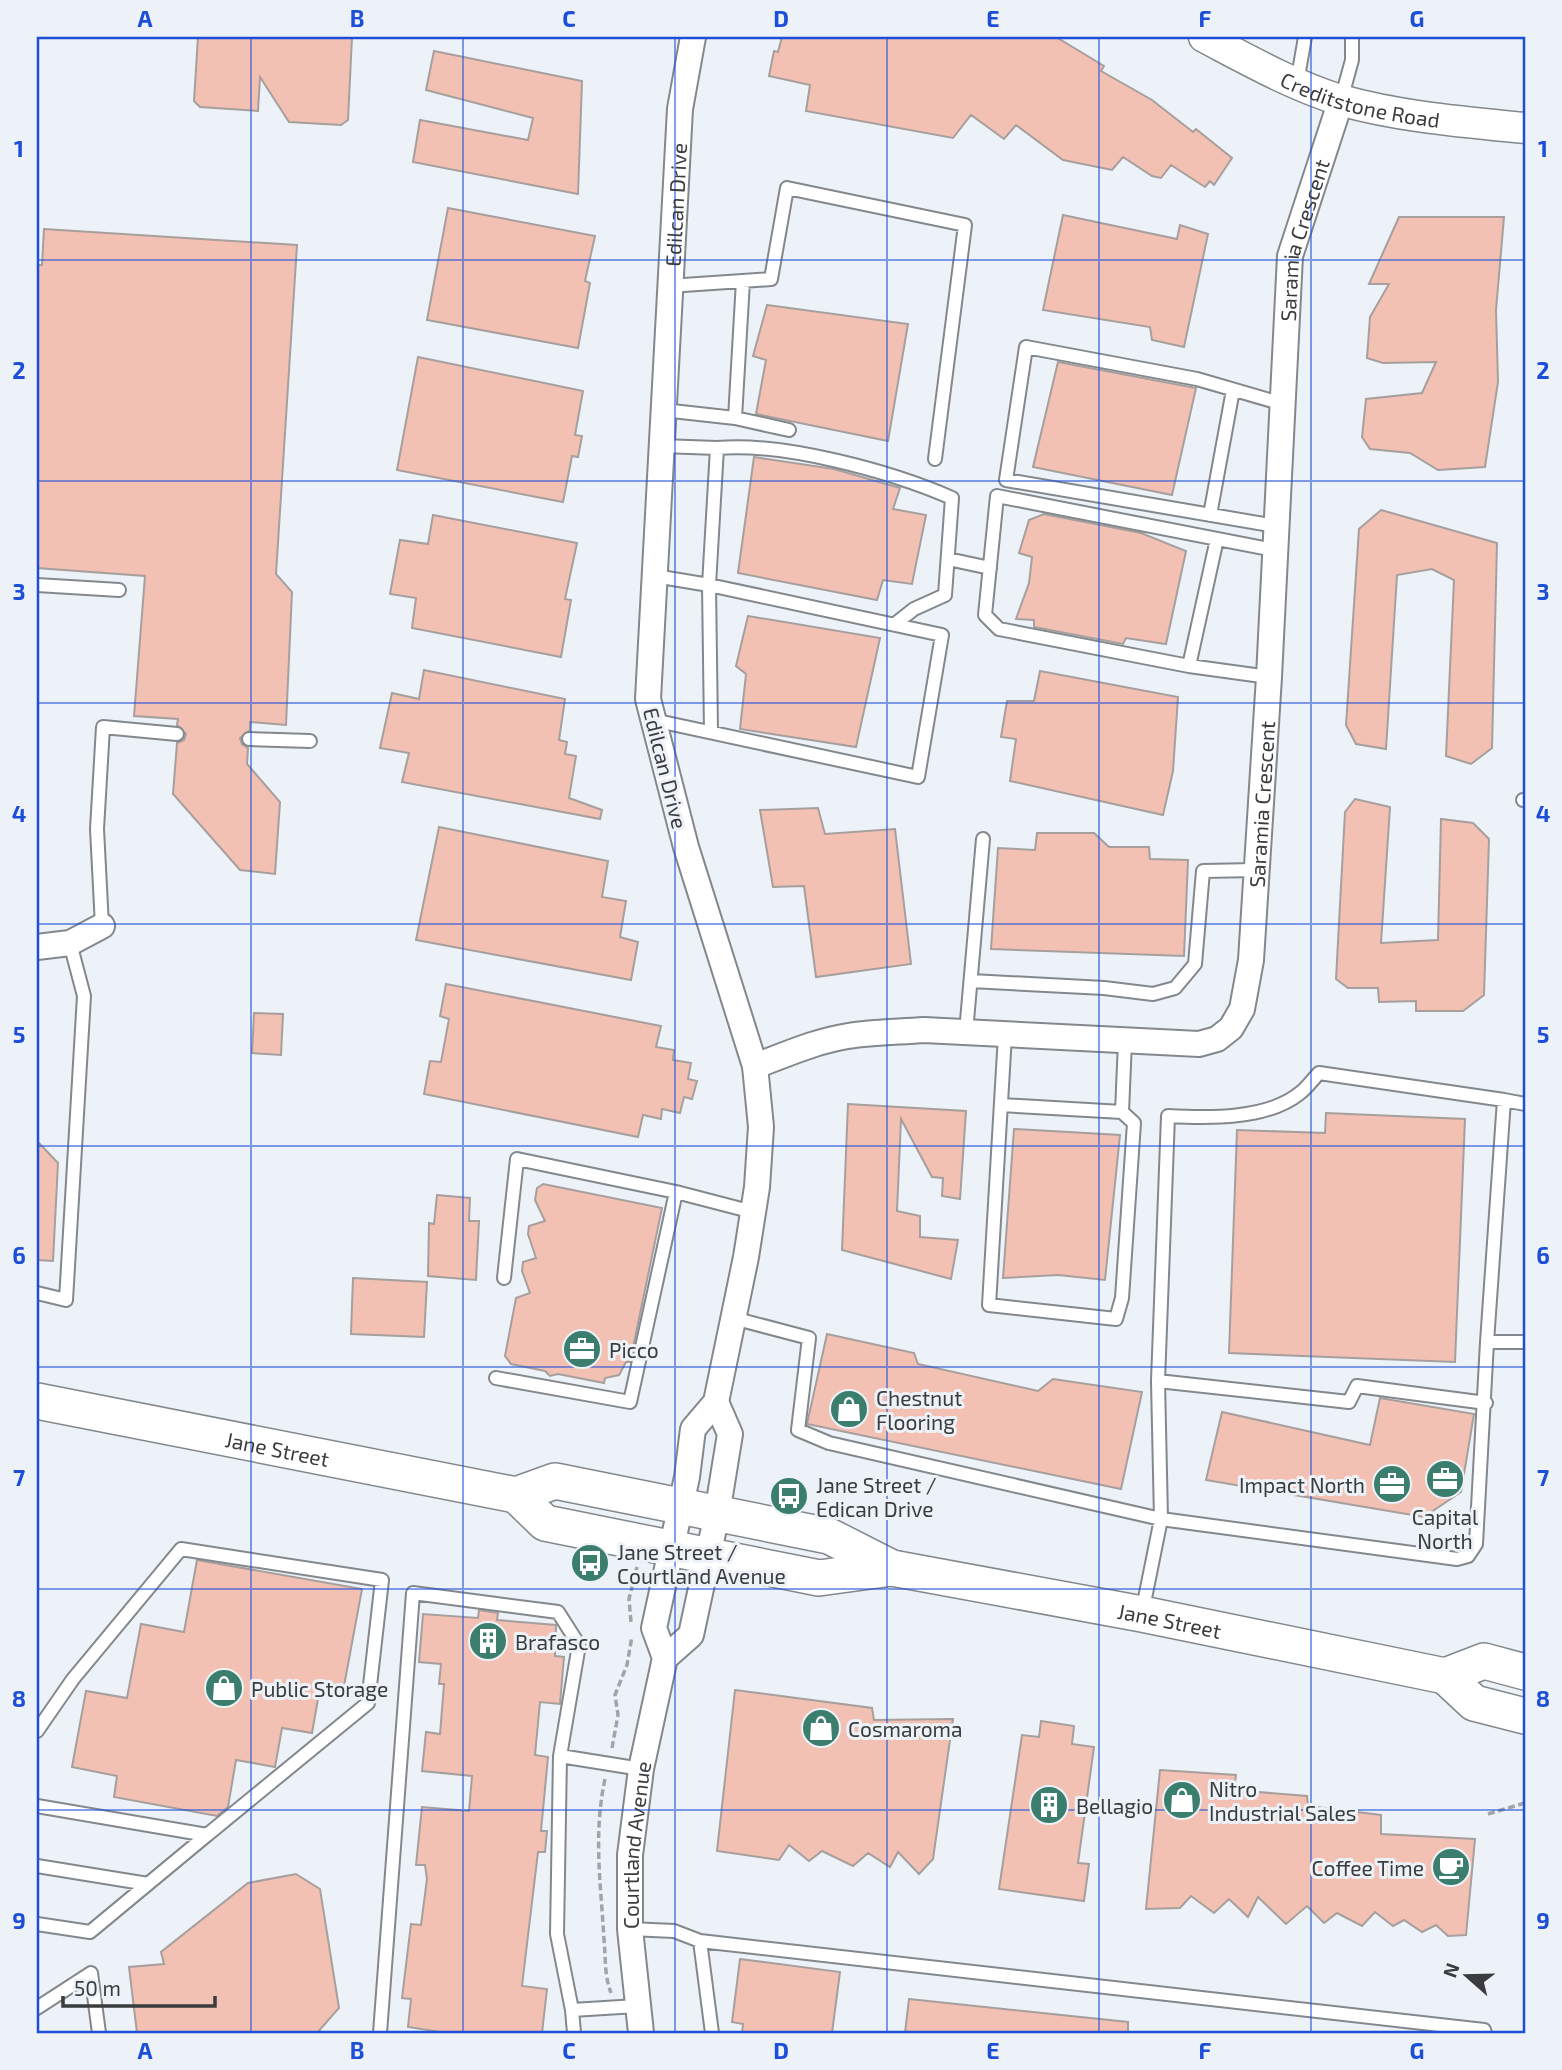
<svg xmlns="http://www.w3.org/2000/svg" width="1562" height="2070" font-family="'Exo 2',sans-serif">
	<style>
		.building { fill: #f3c1b4; stroke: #a69f9d; stroke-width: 2 }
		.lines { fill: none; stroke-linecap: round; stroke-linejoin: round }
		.service-casing { stroke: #83888d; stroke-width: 16 }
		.minor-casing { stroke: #83888d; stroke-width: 28 }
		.tertiary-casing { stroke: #83888d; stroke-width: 33 }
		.secondary-casing { stroke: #83888d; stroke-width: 38 }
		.path { stroke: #a0a5a9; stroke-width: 3.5; stroke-dasharray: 7 3.5; stroke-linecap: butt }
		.service { stroke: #fff; stroke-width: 12 }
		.minor { stroke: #fff; stroke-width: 24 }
		.tertiary { stroke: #fff; stroke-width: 30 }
		.secondary { stroke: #fff; stroke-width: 35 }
		.grid { fill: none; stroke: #1d4ed8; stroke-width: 2; stroke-opacity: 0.55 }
		.labels { text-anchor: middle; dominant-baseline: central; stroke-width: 6; stroke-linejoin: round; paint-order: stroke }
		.street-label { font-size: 21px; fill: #3a3c3e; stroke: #ecf2f7 }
		.poi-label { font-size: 21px; fill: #3a3c3e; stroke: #ecf2f7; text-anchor: start }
		.neatline { fill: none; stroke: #1d4ed8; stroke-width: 2.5 }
		.grid-label { font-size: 23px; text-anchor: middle; font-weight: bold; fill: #1d4ed8 }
	</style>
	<rect width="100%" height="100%" fill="#ecf2f7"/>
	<!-- building -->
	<path class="building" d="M198 37H352L348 120 341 125 289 122 260 77 258 111 200 107 194 101Z
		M782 37H1056L1104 66 1101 71 1152 100 1193 132 1196 129 1232 158 1214 185 1210 181 1205 187 1171 165 1161 178 1152 176 1123 157 1112 170 1063 160 1016 125 1004 139 971 115 953 138 806 111 810 85 769 76 774 51 778 52Z
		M434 51 582 81 578 194 413 162 420 120 528 140 533 118 426 90Z
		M448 208 595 236 585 281 590 283 578 348 427 320Z
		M1063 215 1177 239 1180 225 1208 234 1184 347 1152 340 1150 327 1043 310Z
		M1399 217H1504L1496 310 1498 382 1485 467 1438 470 1410 453 1370 449 1362 437 1366 399 1422 393 1436 362 1383 363 1367 358 1370 317 1389 284H1369Z
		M44 229 297 245 276 574 292 592 286 725 250 722V730L240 738 242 744 248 748 247 764 280 802 275 874 240 870 173 794 177 743 184 740 186 734 177 725 178 719 134 716 145 576 37 568V265H42Z
		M767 305 908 324 888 441 756 414 766 360 753 356Z
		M418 357 583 391 575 435 582 436 578 457 572 456 563 502 397 470Z
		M1058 362 1196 388 1172 495 1033 467Z
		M754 457 834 469 900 488 893 509 926 515 912 584 883 580 877 600 738 573Z
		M1381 510 1497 543 1492 748 1471 764 1446 756 1454 580 1432 569 1397 575 1386 749 1356 744 1346 725 1359 529Z
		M1044 514 1141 533 1186 551 1166 644 1126 638 1123 644 1034 627V620L1016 619 1029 583 1032 557 1019 553 1029 520Z
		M433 515 577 543 565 599 571 600 561 657 412 628 416 598 390 594 400 540 428 544Z
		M748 616 880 638 856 747 740 729 746 674 736 666Z
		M424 670 565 699 559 740 567 742 565 754 576 756 569 798 602 810 600 819 402 782 409 753 380 748 392 693 419 699Z
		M1040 671 1178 697 1173 771 1163 815 1010 781 1016 739 1001 737 1007 701H1034Z
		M1355 799 1390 807 1381 943 1438 940 1441 819 1473 823 1489 839 1484 995 1463 1011H1416V1001L1379 1002 1378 988H1348L1336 979 1345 812Z
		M818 808 825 834 895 829 911 964 816 977 804 886 773 887 760 810Z
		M439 827 608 861 602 897 626 901 620 937 638 942 631 980 416 940Z
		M1037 833H1094L1109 847H1149L1150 859 1188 860 1184 956 991 949 998 848 1035 850Z
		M446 984 661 1026 656 1047 674 1050 673 1060 691 1063 688 1079 697 1081 692 1099 684 1097 680 1113 662 1109 661 1119 643 1115 638 1137 424 1094 430 1061 441 1062 449 1019 440 1016Z
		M254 1013 283 1014 281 1055 252 1053Z
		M848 1104 966 1111 960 1199 942 1196 943 1178 932 1177 901 1119 897 1211 920 1216V1237L958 1240 951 1279 842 1250Z
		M1326 1113 1465 1119 1455 1362 1229 1353 1237 1130 1325 1133Z
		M1014 1129 1120 1135 1105 1280 1058 1275 1003 1278Z
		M37 1141 58 1163 53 1261 37 1260Z
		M543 1184 662 1208 630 1362H626L619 1375 605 1378 604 1383 558 1374 550 1376 545 1371 511 1364 505 1356 516 1298 530 1293 522 1271 523 1262 536 1258 528 1234 529 1226 545 1221 535 1200 537 1188Z
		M437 1195 470 1198 469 1221H479L476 1280 428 1276 429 1223 434 1224Z
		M353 1278 427 1282 424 1337 351 1334Z
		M827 1334 914 1353 918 1364 1038 1391 1053 1379 1142 1392 1121 1489 807 1424Z
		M1380 1398 1474 1414 1461 1492 1424 1517 1206 1480 1222 1412 1370 1445Z
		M197 1560 362 1589 344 1686 321 1682 312 1733 282 1728 275 1767 236 1760 228 1807 217 1816 114 1797 117 1776 72 1767 86 1691 127 1698 141 1624 184 1632Z
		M479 1610 498 1613 497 1620 556 1625 555 1656 564 1657 560 1704 540 1702 535 1755 548 1757 541 1831H547L545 1852H538L522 1986 547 1989 542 2033H446L408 2027 411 1999 402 1998 411 1924 421 1925 427 1879 425 1865H416L422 1807 469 1811 472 1776 422 1771 426 1732 440 1734 444 1684H439L441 1664 419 1662 423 1614 478 1618Z
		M735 1690 872 1708 874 1720 953 1719 933 1859 919 1874 898 1852 890 1867 868 1853 853 1866 822 1851 809 1861 789 1845 779 1860 717 1851Z
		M1041 1721 1074 1726 1072 1744 1094 1747 1078 1863 1089 1864 1084 1901 999 1889 1022 1735 1039 1737Z
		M1160 1770 1236 1775 1234 1790 1307 1796 1308 1806 1381 1815V1834L1475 1839 1466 1935 1448 1936 1436 1925 1422 1932 1404 1920 1393 1926 1375 1912 1362 1926 1337 1913 1324 1923 1307 1906 1286 1924 1258 1897 1248 1917 1229 1899 1214 1913 1191 1896 1180 1908 1146 1909Z
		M296 1874 320 1889 339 2008 317 2033H137L129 1967 164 1964 161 1952 248 1883Z
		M740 1959 840 1972 832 2033H742L743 2024 732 2022Z
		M909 1999 1128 2022V2033H905Z"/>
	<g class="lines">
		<defs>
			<path id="service" d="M1297 83 1305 37
				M1341 100 1352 60V37
				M669 286 771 279 787 188 965 225 935 459
				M663 410 735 418 743 281
				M735 418 789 430
				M717 448C783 442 890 471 952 498L945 595 914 609 895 624
				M1210 515 1233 390
				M1276 526 1006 480 1026 347 1197 379 1283 404
				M948 559 990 568
				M655 576 709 585 717 448 661 446
				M37 585 119 590
				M1189 666 1217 539
				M1269 677 1189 666 999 629 985 615 997 496 1274 550
				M653 720 918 777 942 635 709 585 711 731
				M249 739 310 741
				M1523 800H1525
				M102 926 97 829 103 727 177 734
				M971 981 1104 988 1153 994 1175 988 1195 964 1203 871 1256 870
				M966 1032 983 839
				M1005 1035 989 1305 1116 1319 1122 1298 1134 1123 1122 1112 1125 1041
				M1504 1100 1525 1104
				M1001 1105 1122 1112
				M504 1278 517 1159 676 1192
				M37 1293 66 1300 84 996 70 943
				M733 1318 809 1338 798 1430 829 1443 1161 1519 1457 1559 1468 1556 1476 1544 1487 1342
				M496 1378 630 1402 676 1192 753 1212
				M1158 1381 1349 1402 1357 1386 1486 1403
				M1142 1613 1161 1519 1158 1381 1168 1116C1208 1118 1267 1120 1300 1093 1307 1088 1313 1079 1319 1073L1504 1100 1487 1342H1525
				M37 1731 73 1679 181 1549 382 1580 368 1703 207 1835 37 1806
				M560 1756 557 1934 572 2010 637 2006
				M37 1866 148 1884
				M37 1924 90 1932 207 1835
				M630 1929 674 1931 700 1941 1484 2030 1485 2033
				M700 1941 712 2033
				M37 2008 91 1973 99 2033
				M572 2010 574 2033
				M380 2033 413 1593 558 1612 579 1645 560 1756 641 1769"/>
			<g id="minor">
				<path d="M37 947 70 943 102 926"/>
				<path id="s1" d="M755 1066C785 1055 816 1041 848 1036 873 1032 899 1032 924 1030L1199 1044 1217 1039 1231 1028 1242 1009 1251 960 1269 677 1290 256 1341 100"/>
				<path d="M665 1658 691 1635 717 1514 730 1434 716 1402"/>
				<path id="s2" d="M641 2033 630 1929V1855L641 1769 665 1658 654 1628 687 1477 693 1429 716 1402 746 1257 757 1187 761 1127 755 1066 686 847 648 699 680 109 693 37"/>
			</g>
			<g id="tertiary">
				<path id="s3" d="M1204 37C1248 60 1292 85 1340 100 1400 117 1464 122 1525 128"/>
			</g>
			<g id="secondary">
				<path id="s4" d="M37 1401 516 1495 555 1481 829 1536 892 1568 1142 1614 1445 1676 1484 1661 1525 1672"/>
				<path d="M516 1495 545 1523 819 1578 892 1568"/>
				<path d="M1445 1676 1474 1703 1525 1716"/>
			</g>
		</defs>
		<!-- service casing -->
		<use href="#service" class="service-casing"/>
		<!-- minor casing -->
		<use href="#minor" class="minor-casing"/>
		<!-- tertiary casing -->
		<use href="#tertiary" class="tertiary-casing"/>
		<!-- secondary casing -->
		<use href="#secondary" class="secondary-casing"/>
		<!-- path -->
		<path class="path" d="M631 1622 629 1599 637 1567
			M612 1748 618 1715 615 1695 627 1665 632 1636
			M605 1779C593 1835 601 1885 604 1940 606 1960 604 1974 611 1993
			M1488 1814 1525 1803"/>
		<!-- service -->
		<use href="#service" class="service"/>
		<!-- minor -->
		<use href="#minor" class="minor"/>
		<!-- tertiary -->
		<use href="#tertiary" class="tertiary"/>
		<!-- secondary -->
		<use href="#secondary" class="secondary"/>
	</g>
	<!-- grid -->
	<path class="grid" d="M251 37V2033M463 37V2033M675 37V2033M887 37V2033M1099 37V2033M1311 37V2033M37 260H1525M37 481H1525M37 703H1525M37 924H1525M37 1146H1525M37 1367H1525M37 1589H1525M37 1810H1525"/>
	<!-- icons -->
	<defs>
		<symbol id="office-disc" viewBox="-11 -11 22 22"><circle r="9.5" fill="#3c7e6e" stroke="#ecf2f7"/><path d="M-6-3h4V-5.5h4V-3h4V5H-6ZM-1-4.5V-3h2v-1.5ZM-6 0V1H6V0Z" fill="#fff"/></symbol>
		<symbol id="shop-disc" viewBox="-11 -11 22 22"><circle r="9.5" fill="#3c7e6e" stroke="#ecf2f7"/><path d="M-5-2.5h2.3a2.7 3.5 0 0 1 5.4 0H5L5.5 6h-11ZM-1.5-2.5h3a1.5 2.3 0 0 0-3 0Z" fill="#fff"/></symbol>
		<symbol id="bus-disc" viewBox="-11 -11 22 22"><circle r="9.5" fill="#3c7e6e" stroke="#ecf2f7"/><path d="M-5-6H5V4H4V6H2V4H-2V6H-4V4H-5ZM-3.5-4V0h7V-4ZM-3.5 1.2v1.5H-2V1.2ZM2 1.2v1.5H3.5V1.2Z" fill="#fff"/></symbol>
		<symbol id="building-disc" viewBox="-11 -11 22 22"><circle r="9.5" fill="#3c7e6e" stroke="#ecf2f7"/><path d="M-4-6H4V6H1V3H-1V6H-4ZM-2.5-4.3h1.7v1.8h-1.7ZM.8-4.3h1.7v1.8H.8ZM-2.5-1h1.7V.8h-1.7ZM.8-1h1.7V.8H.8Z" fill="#fff"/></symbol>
		<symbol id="cafe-disc" viewBox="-11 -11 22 22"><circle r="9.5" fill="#3c7e6e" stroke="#ecf2f7"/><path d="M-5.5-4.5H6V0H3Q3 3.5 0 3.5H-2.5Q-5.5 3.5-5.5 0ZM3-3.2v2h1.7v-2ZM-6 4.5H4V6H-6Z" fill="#fff"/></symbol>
	</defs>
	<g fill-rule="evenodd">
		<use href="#office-disc" x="560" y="1327" width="44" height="44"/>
		<use href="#shop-disc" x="827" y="1387" width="44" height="44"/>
		<use href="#office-disc" x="1423" y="1457" width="44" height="44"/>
		<use href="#office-disc" x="1370" y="1462" width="44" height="44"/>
		<use href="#bus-disc" x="767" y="1474" width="44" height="44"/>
		<use href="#bus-disc" x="568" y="1541" width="44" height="44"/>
		<use href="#building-disc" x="466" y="1619" width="44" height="44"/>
		<use href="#shop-disc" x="202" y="1666" width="44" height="44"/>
		<use href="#shop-disc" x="799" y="1706" width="44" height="44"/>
		<use href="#shop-disc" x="1160" y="1778" width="44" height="44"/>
		<use href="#building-disc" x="1027" y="1783" width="44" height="44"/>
		<use href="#cafe-disc" x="1429" y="1845" width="44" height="44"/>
	</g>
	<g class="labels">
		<!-- street labels -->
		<g class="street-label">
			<text stroke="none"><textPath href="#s3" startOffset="170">Creditstone Road</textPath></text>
			<text stroke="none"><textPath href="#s2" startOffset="1867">Edilcan Drive</textPath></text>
			<text stroke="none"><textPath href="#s1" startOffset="1281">Saramia Crescent</textPath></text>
			<text transform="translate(666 768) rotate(76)">Edilcan Drive</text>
			<text stroke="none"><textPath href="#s1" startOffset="714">Saramia Crescent</textPath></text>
			<text stroke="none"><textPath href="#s4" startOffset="245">Jane Street</textPath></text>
			<text stroke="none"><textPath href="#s4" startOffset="1162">Jane Street</textPath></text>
			<text stroke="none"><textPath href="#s2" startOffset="189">Courtland Avenue</textPath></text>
		</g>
		<!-- poi labels -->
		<g class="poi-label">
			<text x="609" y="1349">Picco</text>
			<text x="876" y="1397">Chestnut<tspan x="876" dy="24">Flooring</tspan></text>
			<text x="816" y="1484">Jane Street /<tspan x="816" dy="24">Edican Drive</tspan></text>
			<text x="1365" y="1484" text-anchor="end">Impact North</text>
			<text x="1445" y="1516" text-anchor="middle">Capital<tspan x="1445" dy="24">North</tspan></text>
			<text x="617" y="1551">Jane Street /<tspan x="617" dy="24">Courtland Avenue</tspan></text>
			<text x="515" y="1641">Brafasco</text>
			<text x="251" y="1688">Public Storage</text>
			<text x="848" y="1728">Cosmaroma</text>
			<text x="1209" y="1788">Nitro<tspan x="1209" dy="24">Industrial Sales</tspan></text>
			<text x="1076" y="1805">Bellagio</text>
			<text x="1424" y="1867" text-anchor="end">Coffee Time</text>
		</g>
	</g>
	<!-- border -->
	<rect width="1562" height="2070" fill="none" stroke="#ecf2f7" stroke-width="77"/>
	<!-- north arrow -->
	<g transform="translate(1467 1976) rotate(290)" stroke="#ecf2f7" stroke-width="5" paint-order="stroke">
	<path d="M0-5L12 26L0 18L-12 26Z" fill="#3a3c3e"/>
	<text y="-10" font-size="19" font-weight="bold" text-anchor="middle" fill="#3a3c3e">N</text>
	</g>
	<!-- scale -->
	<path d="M63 1996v10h152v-10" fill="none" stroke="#3a3c3e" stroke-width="3.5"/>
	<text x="74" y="1996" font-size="21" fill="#3a3c3e" stroke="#ecf2f7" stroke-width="5" paint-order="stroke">50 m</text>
	<rect x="38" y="38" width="1486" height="1994" class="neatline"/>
	<g class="grid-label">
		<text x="145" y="27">A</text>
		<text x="357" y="27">B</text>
		<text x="569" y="27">C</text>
		<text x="781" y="27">D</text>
		<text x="993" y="27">E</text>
		<text x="1205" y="27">F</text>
		<text x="1417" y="27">G</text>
		<text x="19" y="157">1</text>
		<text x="1543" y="157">1</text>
		<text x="19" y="379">2</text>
		<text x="1543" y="379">2</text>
		<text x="19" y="600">3</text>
		<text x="1543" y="600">3</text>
		<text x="19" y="822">4</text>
		<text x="1543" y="822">4</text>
		<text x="19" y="1043">5</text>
		<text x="1543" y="1043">5</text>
		<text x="19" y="1264">6</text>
		<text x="1543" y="1264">6</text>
		<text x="19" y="1486">7</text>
		<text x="1543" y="1486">7</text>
		<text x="19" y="1707">8</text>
		<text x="1543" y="1707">8</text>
		<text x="19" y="1929">9</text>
		<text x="1543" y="1929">9</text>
		<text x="145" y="2059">A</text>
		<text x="357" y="2059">B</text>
		<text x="569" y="2059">C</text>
		<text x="781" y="2059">D</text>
		<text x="993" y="2059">E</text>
		<text x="1205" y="2059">F</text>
		<text x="1417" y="2059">G</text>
	</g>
</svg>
